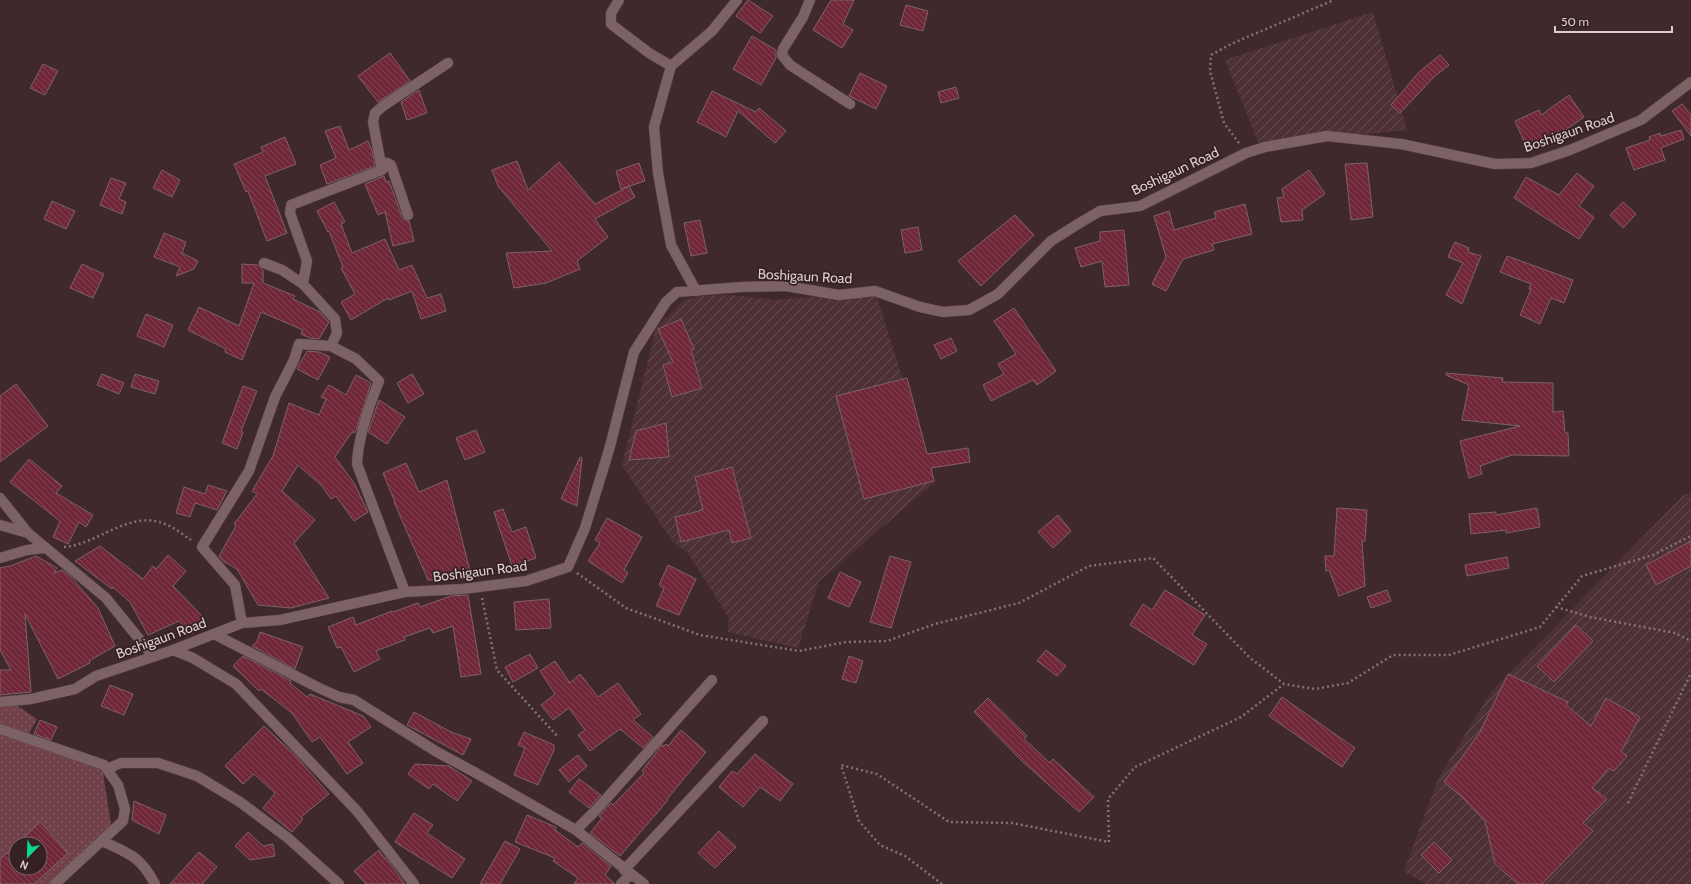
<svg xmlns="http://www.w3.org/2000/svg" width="1691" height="884" font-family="Cabin,sans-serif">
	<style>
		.industrial { fill: url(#industrial-furrows) }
		.grass { fill: url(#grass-dots); fill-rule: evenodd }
		.building { fill: url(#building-back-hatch); stroke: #7c6266 }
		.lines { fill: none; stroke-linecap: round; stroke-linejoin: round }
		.street-casing { stroke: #594649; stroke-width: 11 }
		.path { stroke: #857275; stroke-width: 2.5; stroke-dasharray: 2 3; stroke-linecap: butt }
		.street { stroke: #7c6265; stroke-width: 10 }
		.labels { text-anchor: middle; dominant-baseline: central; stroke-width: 3.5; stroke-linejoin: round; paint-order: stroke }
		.street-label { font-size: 14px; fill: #dccdcf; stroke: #352023 }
	</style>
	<defs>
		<pattern id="industrial-furrows" width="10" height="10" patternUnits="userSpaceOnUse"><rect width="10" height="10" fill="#4e3136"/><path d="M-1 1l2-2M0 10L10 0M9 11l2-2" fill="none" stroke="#674e52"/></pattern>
		<pattern id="grass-dots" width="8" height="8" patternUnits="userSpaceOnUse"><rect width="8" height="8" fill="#704149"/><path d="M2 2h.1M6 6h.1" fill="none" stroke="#845b62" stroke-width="1.8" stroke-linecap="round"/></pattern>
		<pattern id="building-back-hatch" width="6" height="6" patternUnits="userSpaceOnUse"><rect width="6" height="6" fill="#702839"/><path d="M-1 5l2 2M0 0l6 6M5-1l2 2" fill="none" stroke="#844655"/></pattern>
	</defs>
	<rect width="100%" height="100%" fill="#40292d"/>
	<!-- industrial -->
	<path class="industrial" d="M1373 12 1407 130 1259 144 1225 60Z
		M875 291 935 482 819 581 798 648 728 632 729 618 688 553 672 541 622 465 656 328 683 301 701 296 729 295 775 300Z
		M1691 492V884H1426L1404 871 1438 779 1491 692 1684 495Z"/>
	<!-- grass -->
	<path class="grass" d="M7 699 37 719 28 735 102 766 112 831 55 884H0V700ZM16 844H40V868H16Z"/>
	<!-- building -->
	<path class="building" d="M748 0 773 16 760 33 736 16Z
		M831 0H854L843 24 853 30 842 48 813 30Z
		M906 5 928 11 923 31 900 25Z
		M752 36 776 50V58L761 85 733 69Z
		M390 53 410 81 378 102 358 76Z
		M1440 55 1449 65 1434 77 1400 113 1391 105 1419 72Z
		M43 64 58 71 45 95 30 88Z
		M860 73 887 86 876 109 849 96Z
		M956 87 959 98 941 103 938 92Z
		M419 90 427 113 407 120 401 102Z
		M712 91 756 112 759 108 786 131 775 143 738 111 726 137 697 122Z
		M1569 95 1584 117 1560 134 1527 148 1515 121 1539 110 1541 115Z
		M1682 104 1691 115V136L1672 111Z
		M340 126 349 150 368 141 372 150 375 166 327 184 320 165 336 158 325 131Z
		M1681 130 1684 139 1661 148 1665 160 1634 170 1626 148 1650 140 1649 137 1660 133 1661 136Z
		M285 137 296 164 265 176 287 233 267 241 248 191 246 192 234 164 263 152 261 147Z
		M517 161 528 190 559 162 595 204 629 186 635 197 595 219 608 237 577 261 580 269 546 283 514 288 506 253 552 251 498 186 492 170Z
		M639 163 645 181 621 189 616 171Z
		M1367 163 1373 217 1351 220 1345 164Z
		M162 170 180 180 172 197 153 188Z
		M1309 170 1325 194 1302 210 1303 220 1281 222 1277 198 1284 197 1282 189Z
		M1577 173 1594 186 1579 206 1594 217 1579 239 1514 198 1526 177 1559 195Z
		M384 176 386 182 389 181 402 217 404 220 409 221 414 241 393 246 385 212 378 215 365 184Z
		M111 178 126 183 119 199 126 202 122 214 100 205Z
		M52 201 75 211 66 229 44 219Z
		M334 202 345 222 341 224 352 253 385 239 399 270 412 265 427 298 441 294 446 311 421 319 412 291 389 300 388 298 351 320 341 302 355 294 341 268 343 267 329 231 328 232 317 211Z
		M1623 202 1636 214 1623 228 1610 215Z
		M1245 204 1252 234 1212 244 1214 250 1183 259 1166 291 1152 284 1166 257 1154 216 1169 211 1174 230 1216 218 1214 212Z
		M1015 215 1034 235 981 286 958 261Z
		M700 220 707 253 691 256 684 223Z
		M918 227 922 250 905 253 901 230Z
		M1124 230 1129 285 1105 287 1102 261 1081 267 1075 248 1100 241V232Z
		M164 233 186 242 182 253 198 261 194 269 176 276 180 267 154 257Z
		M1455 242 1469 248 1468 252 1481 256 1462 304 1446 295 1463 263 1448 257Z
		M1507 256 1573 280 1564 303 1551 298 1540 324 1520 315 1531 289H1529L1531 284 1500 272Z
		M82 264 104 274 93 298 70 288Z
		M242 264 258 265 263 270V283L295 296 293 299 320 312 329 322 319 339 310 338 301 334 303 330 261 312 242 360 225 352 226 349 188 330 199 307 239 326 254 283H242Z
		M1014 308 1056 371 1037 385 1033 380 991 401 983 385 1004 374 998 364 1016 354 994 321Z
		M146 314 173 325 164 347 137 336Z
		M681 319 694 349 691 350 702 388 672 397 663 365 673 362 658 329Z
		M951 338 957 351 941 359 934 345Z
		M307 351 319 352 330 357 318 380 297 369Z
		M1446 373 1503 378 1502 382 1553 383V412L1563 411 1565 433H1568L1569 456 1512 455 1480 466 1482 474 1469 478 1460 441 1520 426 1462 420 1469 385 1446 375Z
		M102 374 124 383 119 394 97 385Z
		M135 374 159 381 155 394 131 387Z
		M412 374 424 394 408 403 397 383Z
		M356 375 371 383 356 430 354 433 352 432 335 457 354 483 368 512 354 521 336 496 331 499 321 485 298 465 282 491 315 520 294 543 329 598 291 608 258 605 237 569 223 561 219 556 236 526 234 524 257 494 252 491 273 456 289 403 319 415 326 399 321 397 329 385 346 395Z
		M907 378 927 454 968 448 970 462 931 468 934 481 864 499 836 396Z
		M16 384 48 426 0 462V396Z
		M243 386 257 391 241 431 243 432 237 449 222 443Z
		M379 400 405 417 387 444 368 432Z
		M666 423 669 457 629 460 636 431Z
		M476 430 485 452 465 460 456 438Z
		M580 457 582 458 577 506 561 499Z
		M29 459 62 486 56 493 93 515 86 527 79 522 68 544 53 537 60 521 10 482Z
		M406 463 419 492 447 480 472 579 428 580 394 502H395L383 473Z
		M732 467 751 538 732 543 729 530 681 542 675 517 703 510 695 477Z
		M208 485 227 491 217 510 195 503 190 517 176 513 184 487 205 494Z
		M1337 508 1367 510 1365 541H1362L1365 586 1339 596 1329 570 1326 571 1325 556H1334Z
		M1537 508 1540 527 1506 533V530L1471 534 1469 514 1496 512V515Z
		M503 509 512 532 526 527 536 558 512 566 494 512Z
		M1058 515 1071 531 1053 548 1038 532Z
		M607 518 642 537 624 570 628 573 622 583 588 561 600 543 595 540Z
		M1691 541V566L1656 585 1646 565Z
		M100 546 143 579 153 566 156 569 168 555 186 571 173 586 203 617 192 634 179 621 148 635 130 602 113 587 112 589 75 561Z
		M36 556 57 568 54 573 62 570 71 577 98 608 115 646 89 661 90 663 58 679 25 614 31 692 0 695V670H11L0 650V568L10 566Z
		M890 556 911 562 891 628 870 622Z
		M1507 557 1509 568 1467 576 1465 565Z
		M668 565 696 579 679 615 656 606 664 588 659 585Z
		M840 572 861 582 849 607 828 598Z
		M1165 590 1205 615 1192 635 1207 644 1194 665 1130 625 1143 604 1152 610Z
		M1387 590 1391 601 1371 608 1367 597Z
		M468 595 481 674 461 677 453 626 433 633 430 628 404 637 405 640 376 651 380 659 354 672 341 647 337 648 328 627 353 617 356 625 392 611 393 612 418 603 420 607 451 596Z
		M549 599 551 628 516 630 514 602Z
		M1576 625 1593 641 1554 682 1537 666Z
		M260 632 303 647 295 669 252 646 257 642Z
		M1046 650 1066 666 1057 676 1037 661Z
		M530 654 538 668 513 682 505 667Z
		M243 656 291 681 290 683 307 697 310 694 363 716 371 727 348 742 363 763 347 774 320 737 312 742 292 713 261 689 259 691 233 666Z
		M849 656 863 661 856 683 842 679Z
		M555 661 570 683 580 674 598 697 618 683 641 714 633 720 653 737 643 748 620 729 590 751 578 735 585 730 569 708 553 720 541 705 555 694 540 671Z
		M1508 674 1568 702 1566 705 1591 726 1606 698 1640 717 1621 752 1627 756 1614 771 1609 768 1592 788 1607 799 1583 823 1593 831 1542 884H1518L1495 864 1485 821 1462 797 1444 782 1480 732Z
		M110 685 133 694 124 715 101 706Z
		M1282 697 1355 748 1342 767 1269 716Z
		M988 698 1027 736 1024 739 1050 763 1053 759 1094 797 1079 812 1021 760 974 712Z
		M414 712 451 732 471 739 463 755 407 725Z
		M40 720 57 727 51 740 34 734Z
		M264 726 295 755 329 794 301 817 303 819 292 832 263 808 275 793 254 774 243 784 225 766Z
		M681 730 706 752 667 799 668 800 620 856 590 833 602 818 599 816 611 803 613 805 644 773 642 771 662 745 664 746 666 744 668 746Z
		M524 732 554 745V750L538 785 514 775 525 748 518 745Z
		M755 754 793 784 780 801 760 787 743 807 719 787 732 771 737 774Z
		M578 755 587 766 569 782 559 770Z
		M415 764 449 766 472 781 457 801 433 784 429 789 408 774Z
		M579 779 601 795 589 808 569 792Z
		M134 801 166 815 159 834 132 820Z
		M414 813 433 825 427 833 465 859 452 878 395 842Z
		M527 815 556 827 555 830 578 847 582 843 611 866 605 875 615 884H574L578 878 553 861 555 858 515 842Z
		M40 822 68 853 34 884H0V859L16 845V868H40V844H17Z
		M719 831 736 847 715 868 698 853Z
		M248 832 263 846 273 844 275 856 250 860 235 846Z
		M505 841 520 849 500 884H480Z
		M1434 842 1452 860 1439 873 1421 855Z
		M379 850 384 858 385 857 405 884H366L354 871Z
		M199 852 217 867 202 884H170Z"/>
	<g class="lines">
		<defs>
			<path id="street" d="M619 0 611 13V24L649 53 671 66
				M810 0 803 17 783 49 782 55 790 65 850 104
				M408 215 391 165 387 163 382 170 373 122 375 113 383 106 448 63
				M264 263 282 270 303 284 335 319 337 333 331 346 356 359 379 381C369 406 358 437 357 464L405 592
				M303 284 307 261 290 213 291 205 382 170
				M696 291 671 245 658 173 654 127 671 66 712 31 737 0
				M0 498 28 533 106 598 153 656
				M0 525 28 533
				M0 558 27 550 45 548
				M242 623 235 585 202 547 249 471 275 397 294 360 299 344 331 346
				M214 634 317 687 339 697 354 700 437 752 476 773 576 830 644 884
				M173 650 193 658 236 684 357 811 414 884
				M0 702 31 699 75 689 96 676 173 650 242 623 280 620 405 592 463 589 526 581 568 567 585 528 609 450 634 352 666 302 677 292 741 287 786 286 839 295 875 291 920 307 943 312 969 310 998 294 1051 241 1078 224 1100 211 1140 206 1246 153 1265 147 1327 136 1401 144 1495 164 1531 163 1570 150 1641 120 1691 82
				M0 729 104 765 118 785 125 809 123 821 55 884
				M107 769 121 763H158L197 776 240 802 288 838 339 884
				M576 830 597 809 712 680
				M102 841C130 854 140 856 155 884
				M624 870 763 721
				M621 884 631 874"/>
		</defs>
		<!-- street casing -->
		<use href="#street" class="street-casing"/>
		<!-- path -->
		<path class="path" d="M1239 143 1224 123 1210 71 1211 55 1231 44 1334 0
			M64 547C97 545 130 509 165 524 174 527 183 535 191 540
			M577 573 626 608 700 635 799 651 846 642 887 641 935 624 1019 603 1089 566 1153 558 1249 657 1284 684 1315 689 1348 683 1393 655H1449L1540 627 1582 576 1653 555 1691 536
			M482 598 497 670 558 737
			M1556 607 1590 617 1675 633 1691 641
			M1628 803 1691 673
			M942 884 905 856 880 845 859 821 841 765 877 774 949 822 1012 823 1109 842 1108 799 1135 767 1241 717 1284 684"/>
		<!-- street -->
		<use href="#street" class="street"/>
	</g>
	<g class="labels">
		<!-- street labels -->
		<g class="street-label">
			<text transform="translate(1569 132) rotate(-19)">Boshigaun Road</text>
			<text transform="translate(1175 171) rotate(-25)">Boshigaun Road</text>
			<text transform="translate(805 276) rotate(3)">Boshigaun Road</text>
			<text transform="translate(480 571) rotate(-7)">Boshigaun Road</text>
			<text transform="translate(161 638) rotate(-20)">Boshigaun Road</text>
		</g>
	</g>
	<!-- north arrow -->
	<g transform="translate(28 856) rotate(203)"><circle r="19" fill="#352023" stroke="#786568"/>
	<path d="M0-3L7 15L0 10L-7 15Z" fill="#07d98b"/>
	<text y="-6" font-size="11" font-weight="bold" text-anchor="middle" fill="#dccdcf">N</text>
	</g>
	<!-- scale -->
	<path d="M1555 26v6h117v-6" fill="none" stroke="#dccdcf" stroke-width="2"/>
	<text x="1561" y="26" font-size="12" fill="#dccdcf" stroke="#352023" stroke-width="3" paint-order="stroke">50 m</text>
</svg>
